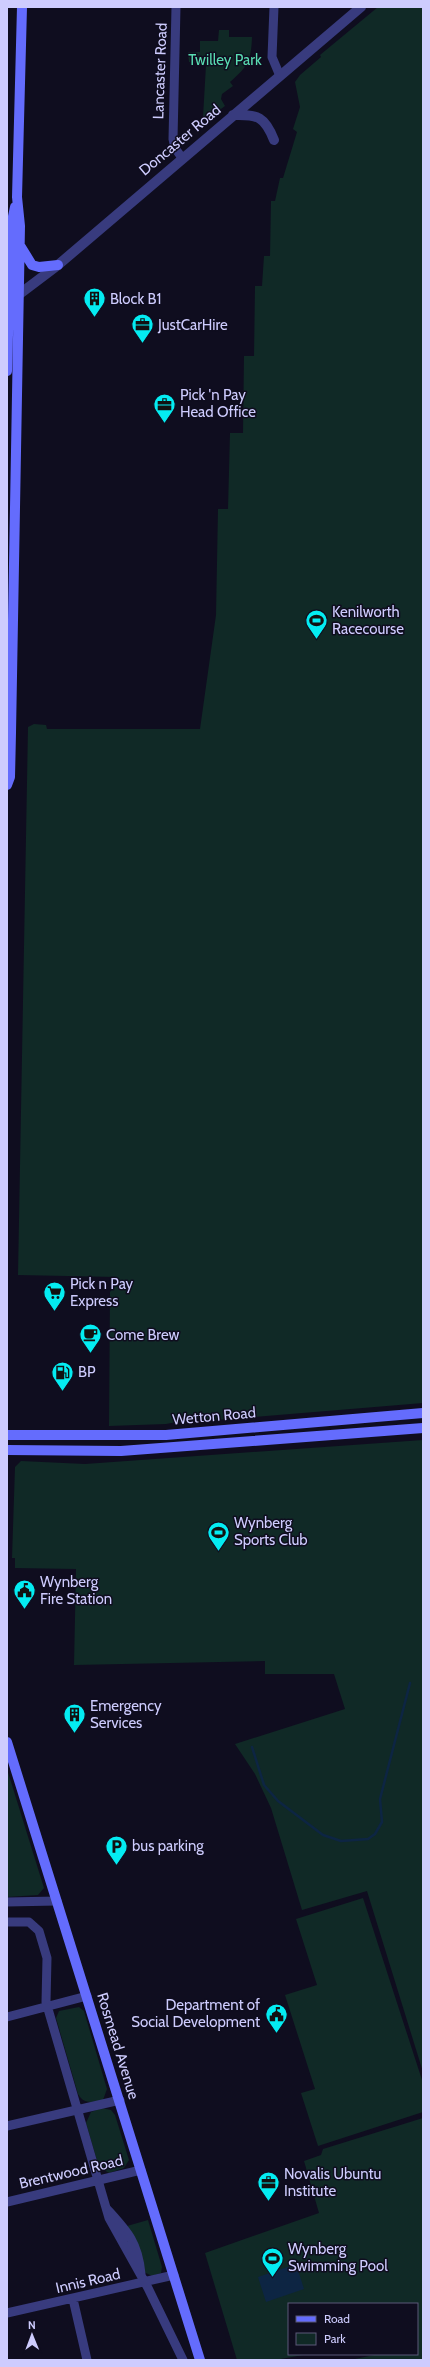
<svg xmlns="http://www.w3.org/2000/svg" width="430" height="2367" font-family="Cabin,sans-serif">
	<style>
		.green { fill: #102926 }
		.water { fill: #0d2543 }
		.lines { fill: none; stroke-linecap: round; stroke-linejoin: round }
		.stream { stroke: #0d2543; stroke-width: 2.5 }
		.minor { stroke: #383b7e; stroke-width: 9 }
		.tertiary { stroke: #383b7e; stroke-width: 10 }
		.secondary { stroke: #646cfd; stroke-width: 10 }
		.labels { text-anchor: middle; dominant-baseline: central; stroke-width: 3; stroke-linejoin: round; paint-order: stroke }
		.park-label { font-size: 15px; fill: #59dcb2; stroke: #0f0d1f }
		.street-label { font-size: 15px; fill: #ceccfe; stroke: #0f0d1f }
		.poi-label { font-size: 15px; fill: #ceccfe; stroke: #0f0d1f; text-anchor: start }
	</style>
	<rect width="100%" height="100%" fill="#0f0d1f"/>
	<!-- green -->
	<path class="green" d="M378 7H423V1403L217 1420 198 1418 166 1424 109 1426 110 1292 117 1283V1277L18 1275 28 727 34 724 46 725 47 729H200L216 615 218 509H228L230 433H243L244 356H254L255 286H262L264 256H270L271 201H275L280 178H283L297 132 293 129 300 107 295 82 300 75 321 57 320 55Z
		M219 30H229V37H252C251 62 248 66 230 82L233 86 222 94 221 99 225 106 206 120 203 117 206 65 189 62 188 52H200V41H218Z
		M423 1440V2072L367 1891 302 1910 271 1808 255 1774 235 1744 345 1709 334 1674H265V1661L74 1665 76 1569 15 1568V1558H12L15 1467 21 1461 85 1464Z
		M7 1769 44 1888 38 1895 7 1897Z
		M363 1898 423 2083V2112L318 2146 301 2093 315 2089 285 1995 317 1985 296 1919Z
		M79 2007 84 2011 107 2089 103 2100C93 2102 84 2105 78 2094L56 2018 59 2011Z
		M102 2108 111 2110 115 2115 129 2160 124 2168 109 2173 102 2169 98 2164 86 2123 91 2112Z
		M423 2118V2360H350L379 2354H417V2304H289V2354H309L275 2360H237L205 2253 319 2213 304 2161 321 2155 323 2149Z
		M148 2220 162 2267 161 2273 152 2276 144 2272 127 2226Z"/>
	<!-- water -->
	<path class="water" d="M296 2264 304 2289 266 2302 258 2277Z"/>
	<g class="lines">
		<!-- stream -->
		<path class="stream" d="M252 1747 264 1785 278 1801 323 1835 341 1841 368 1839 375 1834 382 1822 380 1799 410 1683"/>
		<!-- minor -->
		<path class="minor" d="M176 7 173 139 175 148 182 158
			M274 7 272 57 280 76
			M7 1902 57 1901
			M7 1922H29L39 1931 47 1958 46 2002 109 2218 148 2288 183 2360
			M7 2017 87 1996
			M7 2126 120 2100
			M7 2202 141 2170
			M107 2209C127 2231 138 2242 141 2274
			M73 2299 87 2360
			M7 2313 174 2275"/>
		<!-- tertiary -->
		<path class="tertiary" d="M233 115C258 114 265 117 274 140
			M13 299 58 265 361 7"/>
		<!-- secondary -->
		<path class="secondary" d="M21 247 32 265 39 267 58 265
			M7 371 11 226 15 207
			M7 785 10 777 11 733 20 226 17 197 22 7
			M7 1435H166L423 1413
			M7 1450 121 1451 423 1428
			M7 1742 200 2360"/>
	</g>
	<!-- icons -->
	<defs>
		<symbol id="building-pin" viewBox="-11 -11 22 30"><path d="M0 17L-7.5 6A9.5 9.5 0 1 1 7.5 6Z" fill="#04ecf2" stroke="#0f0d1f"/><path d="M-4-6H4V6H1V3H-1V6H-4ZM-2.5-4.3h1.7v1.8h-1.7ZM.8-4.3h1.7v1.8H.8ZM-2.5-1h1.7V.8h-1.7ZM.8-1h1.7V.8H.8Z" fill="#111"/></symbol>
		<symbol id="office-pin" viewBox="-11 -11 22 30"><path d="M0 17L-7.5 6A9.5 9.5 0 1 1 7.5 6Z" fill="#04ecf2" stroke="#0f0d1f"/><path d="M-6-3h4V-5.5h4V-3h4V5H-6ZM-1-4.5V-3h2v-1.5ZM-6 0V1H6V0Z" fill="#111"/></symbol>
		<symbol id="stadium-pin" viewBox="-11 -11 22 30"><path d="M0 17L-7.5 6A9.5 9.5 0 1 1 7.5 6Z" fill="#04ecf2" stroke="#0f0d1f"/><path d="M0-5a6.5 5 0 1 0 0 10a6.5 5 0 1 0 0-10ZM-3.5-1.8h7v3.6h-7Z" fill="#111"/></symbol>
		<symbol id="supermarket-pin" viewBox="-11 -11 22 30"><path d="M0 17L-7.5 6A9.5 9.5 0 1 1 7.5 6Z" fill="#04ecf2" stroke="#0f0d1f"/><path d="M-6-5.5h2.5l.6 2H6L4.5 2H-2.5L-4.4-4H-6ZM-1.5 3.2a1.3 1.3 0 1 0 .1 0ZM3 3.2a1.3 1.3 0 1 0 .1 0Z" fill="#111"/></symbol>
		<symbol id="cafe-pin" viewBox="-11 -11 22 30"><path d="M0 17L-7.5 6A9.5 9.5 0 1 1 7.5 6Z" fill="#04ecf2" stroke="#0f0d1f"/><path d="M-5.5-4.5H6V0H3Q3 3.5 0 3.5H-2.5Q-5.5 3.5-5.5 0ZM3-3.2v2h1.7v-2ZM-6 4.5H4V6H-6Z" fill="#111"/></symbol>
		<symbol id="fuel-pin" viewBox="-11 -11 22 30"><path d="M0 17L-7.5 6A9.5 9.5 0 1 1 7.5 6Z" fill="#04ecf2" stroke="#0f0d1f"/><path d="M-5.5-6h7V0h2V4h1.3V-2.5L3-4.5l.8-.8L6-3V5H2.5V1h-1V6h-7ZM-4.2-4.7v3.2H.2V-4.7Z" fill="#111"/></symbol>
		<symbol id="civic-pin" viewBox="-11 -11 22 30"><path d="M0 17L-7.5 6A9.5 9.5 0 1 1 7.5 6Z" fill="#04ecf2" stroke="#0f0d1f"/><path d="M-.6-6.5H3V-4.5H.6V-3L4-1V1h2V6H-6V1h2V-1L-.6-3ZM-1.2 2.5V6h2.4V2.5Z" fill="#111"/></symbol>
		<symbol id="parking-pin" viewBox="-11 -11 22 30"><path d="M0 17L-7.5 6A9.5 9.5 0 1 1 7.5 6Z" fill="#04ecf2" stroke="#0f0d1f"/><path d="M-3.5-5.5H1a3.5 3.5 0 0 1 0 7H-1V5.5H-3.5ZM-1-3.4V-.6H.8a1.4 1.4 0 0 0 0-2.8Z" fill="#111"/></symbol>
	</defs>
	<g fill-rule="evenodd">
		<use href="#building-pin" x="82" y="286" width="25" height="34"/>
		<use href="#office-pin" x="130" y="312" width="25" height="34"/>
		<use href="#office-pin" x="152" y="392" width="25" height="34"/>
		<use href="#stadium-pin" x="304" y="608" width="25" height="34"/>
		<use href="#supermarket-pin" x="42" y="1280" width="25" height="34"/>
		<use href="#cafe-pin" x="78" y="1322" width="25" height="34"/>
		<use href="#fuel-pin" x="50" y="1360" width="25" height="34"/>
		<use href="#stadium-pin" x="206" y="1520" width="25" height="34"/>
		<use href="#civic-pin" x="12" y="1578" width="25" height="34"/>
		<use href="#building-pin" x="62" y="1702" width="25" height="34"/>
		<use href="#parking-pin" x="104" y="1834" width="25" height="34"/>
		<use href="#civic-pin" x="264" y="2002" width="25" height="34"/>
		<use href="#office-pin" x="256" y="2170" width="25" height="34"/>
		<use href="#stadium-pin" x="260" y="2246" width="25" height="34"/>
	</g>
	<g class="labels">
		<!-- park labels -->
		<g class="park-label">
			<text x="225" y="60">Twilley Park</text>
		</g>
		<!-- street labels -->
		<g class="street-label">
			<text transform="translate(160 71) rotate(-88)">Lancaster Road</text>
			<text transform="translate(180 140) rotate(-40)">Doncaster Road</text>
			<text transform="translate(214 1416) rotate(-5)">Wetton Road</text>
			<text transform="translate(118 2046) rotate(73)">Rosmead Avenue</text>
			<text transform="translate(71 2172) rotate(-13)">Brentwood Road</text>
			<text transform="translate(88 2281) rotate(-13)">Innis Road</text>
		</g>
		<!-- poi labels -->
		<g class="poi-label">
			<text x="110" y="299">Block B1</text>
			<text x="158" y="325">JustCarHire</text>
			<text x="180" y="395">Pick 'n Pay<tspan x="180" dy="17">Head Office</tspan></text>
			<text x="332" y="612">Kenilworth<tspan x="332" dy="17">Racecourse</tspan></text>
			<text x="70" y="1284">Pick n Pay<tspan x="70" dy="17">Express</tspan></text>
			<text x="106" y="1335">Come Brew</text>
			<text x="78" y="1372">BP</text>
			<text x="234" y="1523">Wynberg<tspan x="234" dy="17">Sports Club</tspan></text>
			<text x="40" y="1582">Wynberg<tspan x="40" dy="17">Fire Station</tspan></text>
			<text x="90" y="1706">Emergency<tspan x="90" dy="17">Services</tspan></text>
			<text x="132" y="1846">bus parking</text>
			<text x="260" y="2005" text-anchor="end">Department of<tspan x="260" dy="17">Social Development</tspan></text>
			<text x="284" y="2174">Novalis Ubuntu<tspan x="284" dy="17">Institute</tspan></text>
			<text x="288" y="2249">Wynberg<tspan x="288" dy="17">Swimming Pool</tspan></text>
		</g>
	</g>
	<!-- border -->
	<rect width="430" height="2367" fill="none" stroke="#ceccfe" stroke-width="16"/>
	<!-- legend -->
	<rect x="288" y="2303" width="130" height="52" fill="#0f0d1f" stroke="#5b5978"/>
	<rect x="296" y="2316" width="20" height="6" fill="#646cfd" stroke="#5b5978"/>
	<text x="324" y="2323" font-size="12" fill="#ceccfe">Road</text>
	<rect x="296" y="2333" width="20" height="12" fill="#102926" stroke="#5b5978"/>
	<text x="324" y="2343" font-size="12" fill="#ceccfe">Park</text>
	<!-- north arrow -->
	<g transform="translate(32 2335) rotate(359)" stroke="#0f0d1f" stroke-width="3" paint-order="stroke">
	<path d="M0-3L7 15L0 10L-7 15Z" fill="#ceccfe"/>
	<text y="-6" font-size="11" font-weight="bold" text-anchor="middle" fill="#ceccfe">N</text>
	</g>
</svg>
